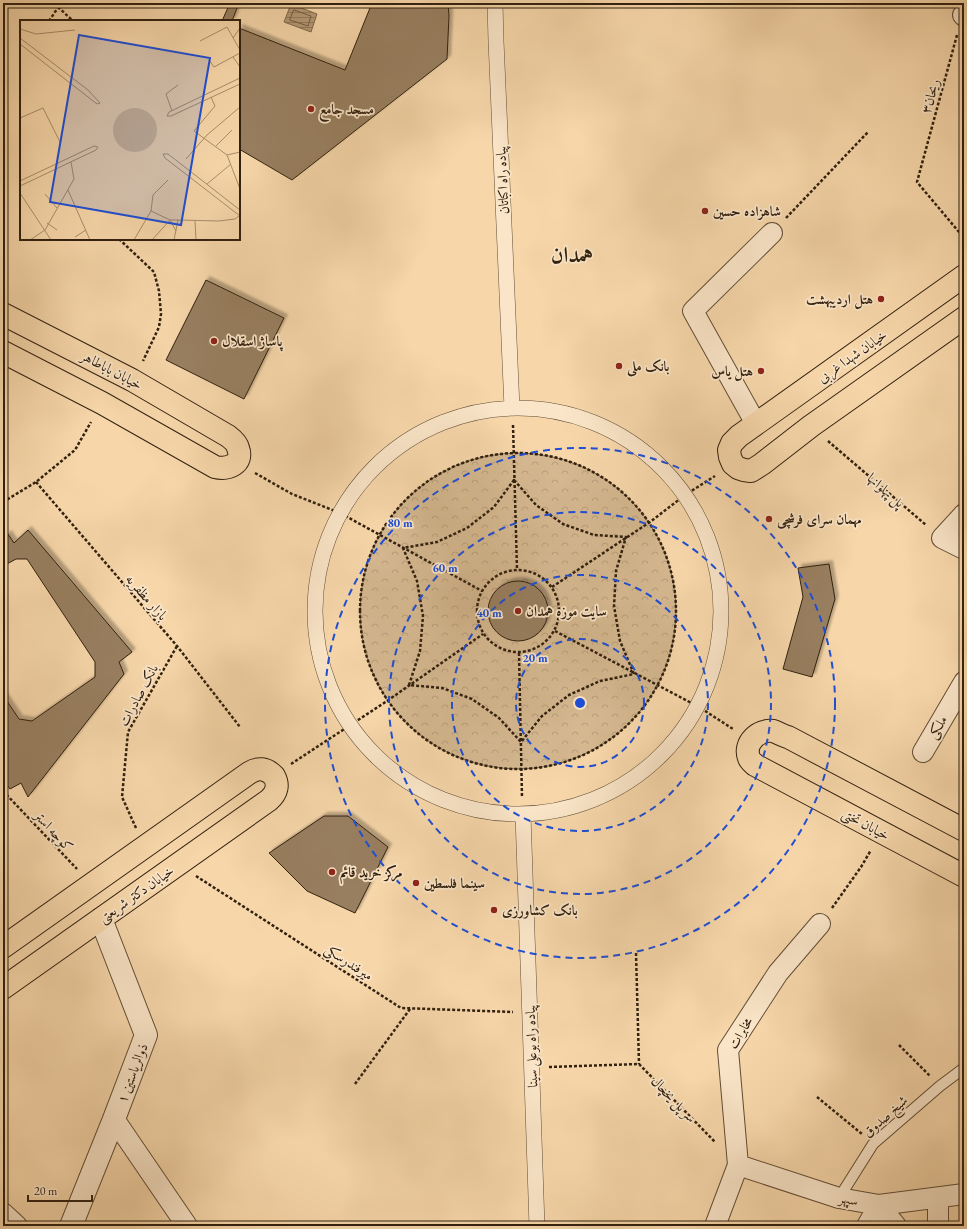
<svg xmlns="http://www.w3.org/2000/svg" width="967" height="1229" font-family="'EB Garamond',Amiri,serif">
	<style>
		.park { fill: url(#park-crowns); stroke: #836c50 }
		.water { fill: url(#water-rules); stroke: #80694c }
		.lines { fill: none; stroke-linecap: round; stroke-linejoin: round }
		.shore { stroke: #725c42; stroke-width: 1 }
		.building { fill: #987f60; stroke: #31200f; filter: url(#shadow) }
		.service-casing { stroke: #624e36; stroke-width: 12 }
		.pedestrian-casing { stroke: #624e36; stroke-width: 16 }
		.minor-casing { stroke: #624e36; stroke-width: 22 }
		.tertiary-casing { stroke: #624e36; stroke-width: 24 }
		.primary-casing { stroke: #31200f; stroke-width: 24 }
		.path { stroke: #31200f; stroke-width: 2.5; stroke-dasharray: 3 2; stroke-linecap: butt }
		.service { stroke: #fae5c8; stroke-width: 10 }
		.pedestrian { stroke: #fae5c8; stroke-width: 15 }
		.minor { stroke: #fae5c8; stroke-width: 20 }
		.tertiary { stroke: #fae5c8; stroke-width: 22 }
		.primary { stroke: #f7d7aa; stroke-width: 22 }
		.ring { fill: none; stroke: #1d4ed8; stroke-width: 2; stroke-dasharray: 7 5 }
		.poi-dot { fill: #8f2418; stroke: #fae5c8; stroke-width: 1.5 }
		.labels { text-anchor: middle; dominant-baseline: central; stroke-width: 3.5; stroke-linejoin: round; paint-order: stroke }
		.street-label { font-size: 14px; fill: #31200f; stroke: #fae5c8 }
		.poi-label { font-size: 14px; font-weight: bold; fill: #31200f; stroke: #fae5c8; text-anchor: start }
		.town-label { font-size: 22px; font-weight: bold; fill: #31200f; stroke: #fae5c8 }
		.inset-road { fill: none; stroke: #a88e6c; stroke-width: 1 }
		.view { fill: #1d4ed8; fill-opacity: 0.15; stroke: #1d4ed8; stroke-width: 2 }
		.inset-edge { fill: none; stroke: #31200f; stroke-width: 2 }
		.centre { fill: #1d4ed8; stroke: #fae5c8; stroke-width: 2 }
		.ring-label { font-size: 12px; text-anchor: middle; font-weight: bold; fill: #1d4ed8; stroke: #fae5c8; stroke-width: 3.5; stroke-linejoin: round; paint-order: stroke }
	</style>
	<defs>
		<pattern id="park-crowns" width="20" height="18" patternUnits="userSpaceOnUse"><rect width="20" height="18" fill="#d5b890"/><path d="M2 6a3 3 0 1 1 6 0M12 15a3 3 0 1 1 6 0" fill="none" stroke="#b79e7b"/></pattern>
		<pattern id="water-rules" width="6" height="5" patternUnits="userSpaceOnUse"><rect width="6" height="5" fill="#b49975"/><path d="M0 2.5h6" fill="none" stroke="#937c5e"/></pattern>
		<filter id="shadow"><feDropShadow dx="3.5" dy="-3.5" stdDeviation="1" flood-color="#0004"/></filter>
	</defs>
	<rect width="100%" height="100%" fill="#f7d7aa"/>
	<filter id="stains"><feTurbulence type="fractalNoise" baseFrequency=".005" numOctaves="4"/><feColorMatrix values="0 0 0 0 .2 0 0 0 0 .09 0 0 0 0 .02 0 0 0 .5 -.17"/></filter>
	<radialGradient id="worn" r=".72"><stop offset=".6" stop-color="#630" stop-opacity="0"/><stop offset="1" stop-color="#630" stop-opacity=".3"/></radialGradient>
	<!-- park -->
	<path class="park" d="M360 611a158 158 0 1 1 316 0a158 158 0 1 1-316 0Z"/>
	<!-- water -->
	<path class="water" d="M291 4 317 14 311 32 284 22Z"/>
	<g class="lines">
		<!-- shore -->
		<path class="shore" d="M294 10 311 16 308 26 290 20Z"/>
	</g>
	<!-- building -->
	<path class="building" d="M230 3H239L232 21H222Z
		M372 3H448L449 16 447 59 292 180 239 149V28L345 70Z
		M206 280 284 318 244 399 166 360Z
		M28 530 132 652 119 662 124 674 28 797 21 783 10 789 3 780V695L19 719 32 721 95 677V662L27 559H16L3 566V538L8 534 14 543Z
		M829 564 835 599 812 677 783 669 803 597 798 568Z
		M488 611a30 30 0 1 1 60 0a30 30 0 1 1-60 0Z
		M324 816H348L388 847 355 913 307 891 269 853Z"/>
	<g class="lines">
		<defs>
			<path id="service" d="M839 1198 873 1144 940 1086 964 1068"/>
			<path id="pedestrian" d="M495 3 496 41 512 408
				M315 611a203 203 0 1 1 406 0a203 203 0 1 1-406 0Z
				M523 815 537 1226"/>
			<path id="minor" d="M963 15 964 16
				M756 424 693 311 772 233
				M964 514 942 538 964 549
				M923 752 964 682
				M114 1119 187 1226
				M738 1165 839 1198 879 1205 964 1194
				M3 1213 17 1226
				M715 1226 738 1165 728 1050 778 973 820 924
				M867 1226 879 1205 896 1226
				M938 1226V1198"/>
			<path id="tertiary" d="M71 1226 114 1119 146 1035 101 919"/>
			<path id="primary" d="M964 276 739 436 732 443 729 450 730 457 733 464 738 468 744 470 751 471 762 464 811 426 964 318
				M3 314 132 380 228 436C232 439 237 443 238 448 244 464 228 470 215 467L102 403 3 352
				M964 830 788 737C783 736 777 732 773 731 759 729 743 743 749 758 750 761 753 763 755 765L964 876
				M3 947 249 773C258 767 266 768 274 776 279 785 277 793 269 800L3 988"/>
		</defs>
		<!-- service casing -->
		<use href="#service" class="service-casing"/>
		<!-- pedestrian casing -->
		<use href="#pedestrian" class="pedestrian-casing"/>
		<!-- minor casing -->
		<use href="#minor" class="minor-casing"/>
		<!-- tertiary casing -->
		<use href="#tertiary" class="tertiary-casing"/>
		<!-- primary casing -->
		<use href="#primary" class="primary-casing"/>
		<!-- path -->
		<path class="path" d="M58 7 73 21
			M49 21 61 3
			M957 35 917 182 964 238
			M786 218 868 132
			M119 239 154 272 159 291 161 314 159 327 143 361
			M513 425 517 570
			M828 441 926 525
			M360 611a158 158 0 1 1 316 0a158 158 0 1 1-316 0Z
			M255 473 292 494 340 513 482 591
			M514 480 536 505 563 524 594 535 626 537 616 571 614 606 620 641 634 674 600 681 569 695 542 716 521 742 499 718 472 699 442 688 409 685 420 651 423 616 417 581 403 548 437 542 467 528 494 507Z
			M36 482 177 646 240 727
			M3 502 36 482 75 450 91 422
			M477 611a41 41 0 1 1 82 0a41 41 0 1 1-82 0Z
			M552 587 650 522 685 495 715 476
			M555 631 699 707 733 729
			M519 653 522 798
			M291 764 387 701 483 634
			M3 791 77 869
			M136 828 122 797 128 732 177 646
			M196 876 401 1008 513 1012
			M832 908 861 867 871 850
			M636 953 639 1064
			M899 1045 930 1076
			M549 1067 639 1064 715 1142
			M355 1084 410 1009
			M817 1097 862 1134"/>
		<!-- service -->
		<use href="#service" class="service"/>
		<!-- pedestrian -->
		<use href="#pedestrian" class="pedestrian"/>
		<!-- minor -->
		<use href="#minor" class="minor"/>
		<!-- tertiary -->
		<use href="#tertiary" class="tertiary"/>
		<!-- primary -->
		<use href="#primary" class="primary"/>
	</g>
	<!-- distance rings -->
	<g class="ring">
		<circle cx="580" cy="703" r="64"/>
		<circle cx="580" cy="703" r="128"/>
		<circle cx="580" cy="703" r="191"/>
		<circle cx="580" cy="703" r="255"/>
	</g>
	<!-- markers -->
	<g class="poi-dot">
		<circle cx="311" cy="109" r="4"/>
		<circle cx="705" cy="211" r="4"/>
		<circle cx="881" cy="299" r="4"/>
		<circle cx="214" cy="341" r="4"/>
		<circle cx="619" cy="366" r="4"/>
		<circle cx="761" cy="371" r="4"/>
		<circle cx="769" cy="519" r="4"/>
		<circle cx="518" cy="611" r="4"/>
		<circle cx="332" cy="872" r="4"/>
		<circle cx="416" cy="883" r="4"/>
		<circle cx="494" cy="910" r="4"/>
	</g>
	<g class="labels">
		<!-- street labels -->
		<g class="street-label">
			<text transform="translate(930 96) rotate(-74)">ریحان۳</text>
			<text transform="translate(502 180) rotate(-93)">پیاده راه اکباتان</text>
			<text transform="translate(852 356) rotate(-35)">خیابان شهدا غربی</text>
			<text transform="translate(112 370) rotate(28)">خیابان باباطاهر</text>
			<text transform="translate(886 490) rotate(41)">پل پهلوانها</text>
			<text transform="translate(147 597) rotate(49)">بازار مظفریه</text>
			<text transform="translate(138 695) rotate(-62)">بانک صادرات</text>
			<text transform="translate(937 727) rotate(-59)">ملکی</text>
			<text transform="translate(866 824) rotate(28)">خیابان تختی</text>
			<text transform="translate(54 831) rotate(47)">کوچه استر</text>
			<text transform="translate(136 894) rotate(-35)">خیابان دکتر شریعتی</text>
			<text transform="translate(349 962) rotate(33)">میرفندرسکی</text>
			<text transform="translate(740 1033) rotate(-59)">مخابرات</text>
			<text transform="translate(531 1046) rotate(-92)">پیاده راه بوعلی سینا</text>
			<text transform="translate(132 1073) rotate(-69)">ذوالریاستین ۱</text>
			<text transform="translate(674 1099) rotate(46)">سر پل یخچال</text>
			<text transform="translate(885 1116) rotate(-42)">شیخ صدوق</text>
			<text transform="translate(849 1199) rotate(12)">سپهر</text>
		</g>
		<!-- poi labels -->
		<g class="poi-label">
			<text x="319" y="109">مسجد جامع</text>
			<text x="713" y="211">شاهزاده حسین</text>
			<text x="873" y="299" text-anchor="end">هتل اردیبهشت</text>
			<text x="222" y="341">پاساژ اسقلال</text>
			<text x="627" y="366">بانک ملی</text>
			<text x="753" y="371" text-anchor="end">هتل یاس</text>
			<text x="777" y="519">مهمان سرای فرشچی</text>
			<text x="526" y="611">سایت موزه همدان</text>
			<text x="340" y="872">مرکز خرید قائم</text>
			<text x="424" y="883">سینما فلسطین</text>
			<text x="502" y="910">بانک کشاورزی</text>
		</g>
		<!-- town labels -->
		<g class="town-label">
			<text x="572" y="254">همدان</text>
		</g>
	</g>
	<!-- overview -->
	<g transform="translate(20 20)">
		<rect width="220" height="220" fill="#f7d7aa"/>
		<path d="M93 110a22 22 0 1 1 44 0a22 22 0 1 1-44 0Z" fill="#d5b890"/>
		<path class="inset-road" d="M0 9 16 14 55 10M0 18 68 70 80 83 77 84 0 24M213 18 220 8M180 21 207 7 220 30M213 37 220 47M189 40 194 47 220 33M220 58 149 92 147 96H151L220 64M191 77 195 86 174 111 207 135 220 169M152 91 146 74 158 65M0 98 23 88 40 122M196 126 212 110M207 135 220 132M166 139 187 115 220 87M0 161 74 126 78 127 76 130 0 166M187 164 211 144M48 170 70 220M0 173 31 220M25 174 37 188M220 190 148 134H143L145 138 220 196M131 191 150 200H158L199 201 215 199 219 196M175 201 176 220M27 203 37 210M55 217 66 210M10 220 25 210 54 159 51 142M114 220 131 191 133 175 148 160M132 220 150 200 156 211M154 220 158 200"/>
		<path class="view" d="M59 15 190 38 161 205 30 182Z"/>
		<rect width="220" height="220" class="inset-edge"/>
	</g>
	<circle cx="580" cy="703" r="6" class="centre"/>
	<g class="ring-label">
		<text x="400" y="527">80 m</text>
		<text x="445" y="572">60 m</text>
		<text x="489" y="617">40 m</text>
		<text x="535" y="662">20 m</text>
	</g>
	<!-- margin -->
	<rect width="967" height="1229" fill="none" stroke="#f7d7aa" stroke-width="16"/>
	<rect x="4" y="4" width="959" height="1221" fill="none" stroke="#31200f" stroke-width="2"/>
	<rect x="8" y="8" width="951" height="1213" fill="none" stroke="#31200f"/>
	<!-- scale -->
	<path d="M28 1195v6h64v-6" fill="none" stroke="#31200f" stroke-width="2"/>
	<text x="34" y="1195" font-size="12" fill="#31200f" stroke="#fae5c8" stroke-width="3" paint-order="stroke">20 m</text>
	<rect width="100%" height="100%" filter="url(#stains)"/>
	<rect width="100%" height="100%" fill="url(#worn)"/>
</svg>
